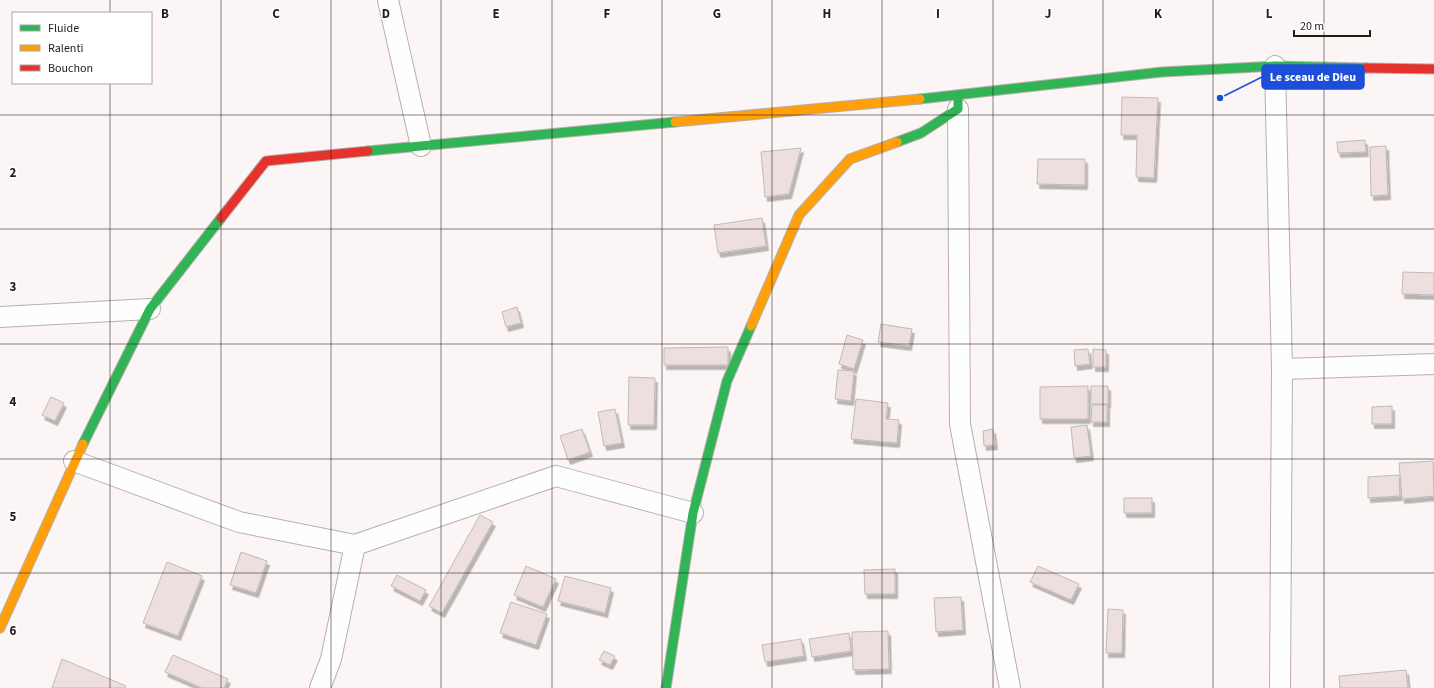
<svg xmlns="http://www.w3.org/2000/svg" width="1434" height="688" font-family="'Source Sans 3',sans-serif">
	<style>
		.building { fill: #eddfdd; stroke: #c0b9b8; filter: url(#shadow) }
		.lines { fill: none; stroke-linecap: round; stroke-linejoin: round }
		.street-casing { stroke: #b6b0af; stroke-width: 22 }
		.fast-casing { stroke: #b6b0af; stroke-width: 11 }
		.slow-casing { stroke: #b6b0af; stroke-width: 11 }
		.jam-casing { stroke: #b6b0af; stroke-width: 11 }
		.street { stroke: #fefefe; stroke-width: 20 }
		.fast { stroke: #30b455; stroke-width: 9 }
		.slow { stroke: #ff9f0a; stroke-width: 9 }
		.jam { stroke: #e5322d; stroke-width: 9 }
		.grid { fill: none; stroke: #241b1a; stroke-width: 1; stroke-opacity: 0.55 }
		.grid-label { font-size: 13px; text-anchor: middle; font-weight: bold; fill: #241b1a; stroke: #fff; stroke-width: 3; stroke-linejoin: round; paint-order: stroke }
		.leader { fill: none; stroke: #1d4ed8; stroke-width: 1.5 }
		.callout-dot { fill: #1d4ed8; stroke: #fff; stroke-width: 1.5 }
		.callout { fill: #1d4ed8; stroke: #1d4ed8; stroke-width: 1.5 }
		.callout-label { font-size: 12px; text-anchor: middle; font-weight: bold; fill: #fff }
	</style>
	<defs>
		<filter id="shadow"><feDropShadow dx="2.5" dy="4.5" stdDeviation="0" flood-color="#0004"/></filter>
	</defs>
	<rect width="100%" height="100%" fill="#fbf6f5"/>
	<!-- building -->
	<path class="building" d="M1122 97 1158 98 1154 178 1136 177 1137 135H1121Z
		M1365 140 1366 152 1338 153 1337 142Z
		M1386 146 1388 195 1371 196 1370 147Z
		M801 148 789 194 765 197 761 152Z
		M1038 159H1085V185L1037 184Z
		M762 218 766 246 718 253 714 225Z
		M1403 272 1434 273V295L1402 294Z
		M517 307 521 323 506 327 502 312Z
		M881 324 912 329 909 346 878 342Z
		M847 335 863 340 854 369 839 364Z
		M728 347V365H664V348Z
		M1088 349 1090 364 1075 366 1074 350Z
		M1093 349 1106 350V367H1093Z
		M838 370 854 371 851 401 835 399Z
		M629 377 655 378 654 425H628Z
		M1088 386V419H1040V387Z
		M1091 386H1108V404H1091Z
		M51 397 64 403 55 421 42 415Z
		M856 399 888 403 886 419 899 420 897 443 851 439Z
		M1092 405H1107V422H1091Z
		M1392 406V424H1372V407Z
		M615 409 622 443 604 446 598 412Z
		M1087 425 1091 456 1074 458 1071 427Z
		M582 429 590 452 568 460 560 436Z
		M993 429 995 445 984 446 983 431Z
		M1433 461 1434 496 1402 499 1399 463Z
		M1399 475 1400 496 1368 498V477Z
		M1124 498H1152V513H1124Z
		M480 515 493 522 442 613 429 606Z
		M241 552 267 561 256 593 230 585Z
		M167 562 202 576 178 636 143 623Z
		M526 566 556 579 543 607 514 595Z
		M1038 566 1079 584 1071 600 1030 582Z
		M895 569V594H865L864 570Z
		M397 575 426 590 420 601 391 586Z
		M565 576 611 588 605 613 558 601Z
		M961 597 963 630 936 632 934 598Z
		M511 602 547 614 536 645 500 633Z
		M1108 609 1123 610 1122 653H1106Z
		M888 631 889 669 853 670 852 632Z
		M849 633 851 651 812 657 809 639Z
		M801 639 804 656 765 662 762 645Z
		M604 651 615 656 610 665 599 660Z
		M173 655 228 679 224 688H202L165 672Z
		M62 659 126 686 125 688H52Z
		M1406 670 1408 688H1340L1339 676Z"/>
	<g class="lines">
		<defs>
			<path id="street" d="M388 0 421 146
				M1275 66 1282 369 1280 688
				M958 109 960 424 1010 688
				M0 317 150 309
				M1282 369 1434 364
				M74 461 239 522 355 545 556 476 693 513
				M320 688 331 659 355 545"/>
			<path id="fast" d="M920 99 1162 72 1275 66 1366 68
				M897 142 921 133 958 109V95
				M368 151 675 122
				M83 444 150 309 221 218
				M666 688 693 513 727 381 751 326"/>
			<path id="slow" d="M675 122 920 99
				M751 326 799 215 850 159 897 142
				M0 628 83 444"/>
			<path id="jam" d="M1366 68 1434 69
				M221 218 266 161 368 151"/>
		</defs>
		<!-- street casing -->
		<use href="#street" class="street-casing"/>
		<!-- fast casing -->
		<use href="#fast" class="fast-casing"/>
		<!-- slow casing -->
		<use href="#slow" class="slow-casing"/>
		<!-- jam casing -->
		<use href="#jam" class="jam-casing"/>
		<!-- street -->
		<use href="#street" class="street"/>
		<!-- fast -->
		<use href="#fast" class="fast"/>
		<!-- slow -->
		<use href="#slow" class="slow"/>
		<!-- jam -->
		<use href="#jam" class="jam"/>
	</g>
	<!-- grid -->
	<path class="grid" d="M110 0V13M221 0V688M331 0V688M441 0V688M552 0V688M662 0V688M772 0V688M882 0V688M993 0V688M1103 0V688M1213 0V688M1324 0V688M110 83V688M0 115H1434M0 229H1434M0 344H1434M0 459H1434M0 573H1434"/>
	<g class="grid-label">
		<text x="165" y="18">B</text>
		<text x="276" y="18">C</text>
		<text x="386" y="18">D</text>
		<text x="496" y="18">E</text>
		<text x="607" y="18">F</text>
		<text x="717" y="18">G</text>
		<text x="827" y="18">H</text>
		<text x="938" y="18">I</text>
		<text x="1048" y="18">J</text>
		<text x="1158" y="18">K</text>
		<text x="1269" y="18">L</text>
		<text x="13" y="177">2</text>
		<text x="13" y="291">3</text>
		<text x="13" y="406">4</text>
		<text x="13" y="521">5</text>
		<text x="13" y="635">6</text>
	</g>
	<!-- callouts -->
	<path class="leader" d="M1220 98L1262 77"/>
	<circle class="callout-dot" cx="1220" cy="98" r="4"/>
	<rect class="callout" x="1262" y="65" width="102" height="24" rx="4"/>
	<g class="callout-label">
		<text x="1313" y="81">Le sceau de Dieu</text>
	</g>
	<!-- legend -->
	<rect x="12" y="12" width="140" height="72" fill="#ffffff" stroke="#a7a4a3"/>
	<rect x="20" y="25" width="20" height="6" fill="#30b455" stroke="#a7a4a3"/>
	<text x="48" y="32" font-size="12" fill="#241b1a">Fluide</text>
	<rect x="20" y="45" width="20" height="6" fill="#ff9f0a" stroke="#a7a4a3"/>
	<text x="48" y="52" font-size="12" fill="#241b1a">Ralenti</text>
	<rect x="20" y="65" width="20" height="6" fill="#e5322d" stroke="#a7a4a3"/>
	<text x="48" y="72" font-size="12" fill="#241b1a">Bouchon</text>
	<!-- scale -->
	<path d="M1294 30v6h76v-6" fill="none" stroke="#241b1a" stroke-width="2"/>
	<text x="1300" y="30" font-size="12" fill="#241b1a" stroke="#ffffff" stroke-width="3" paint-order="stroke">20 m</text>
</svg>
